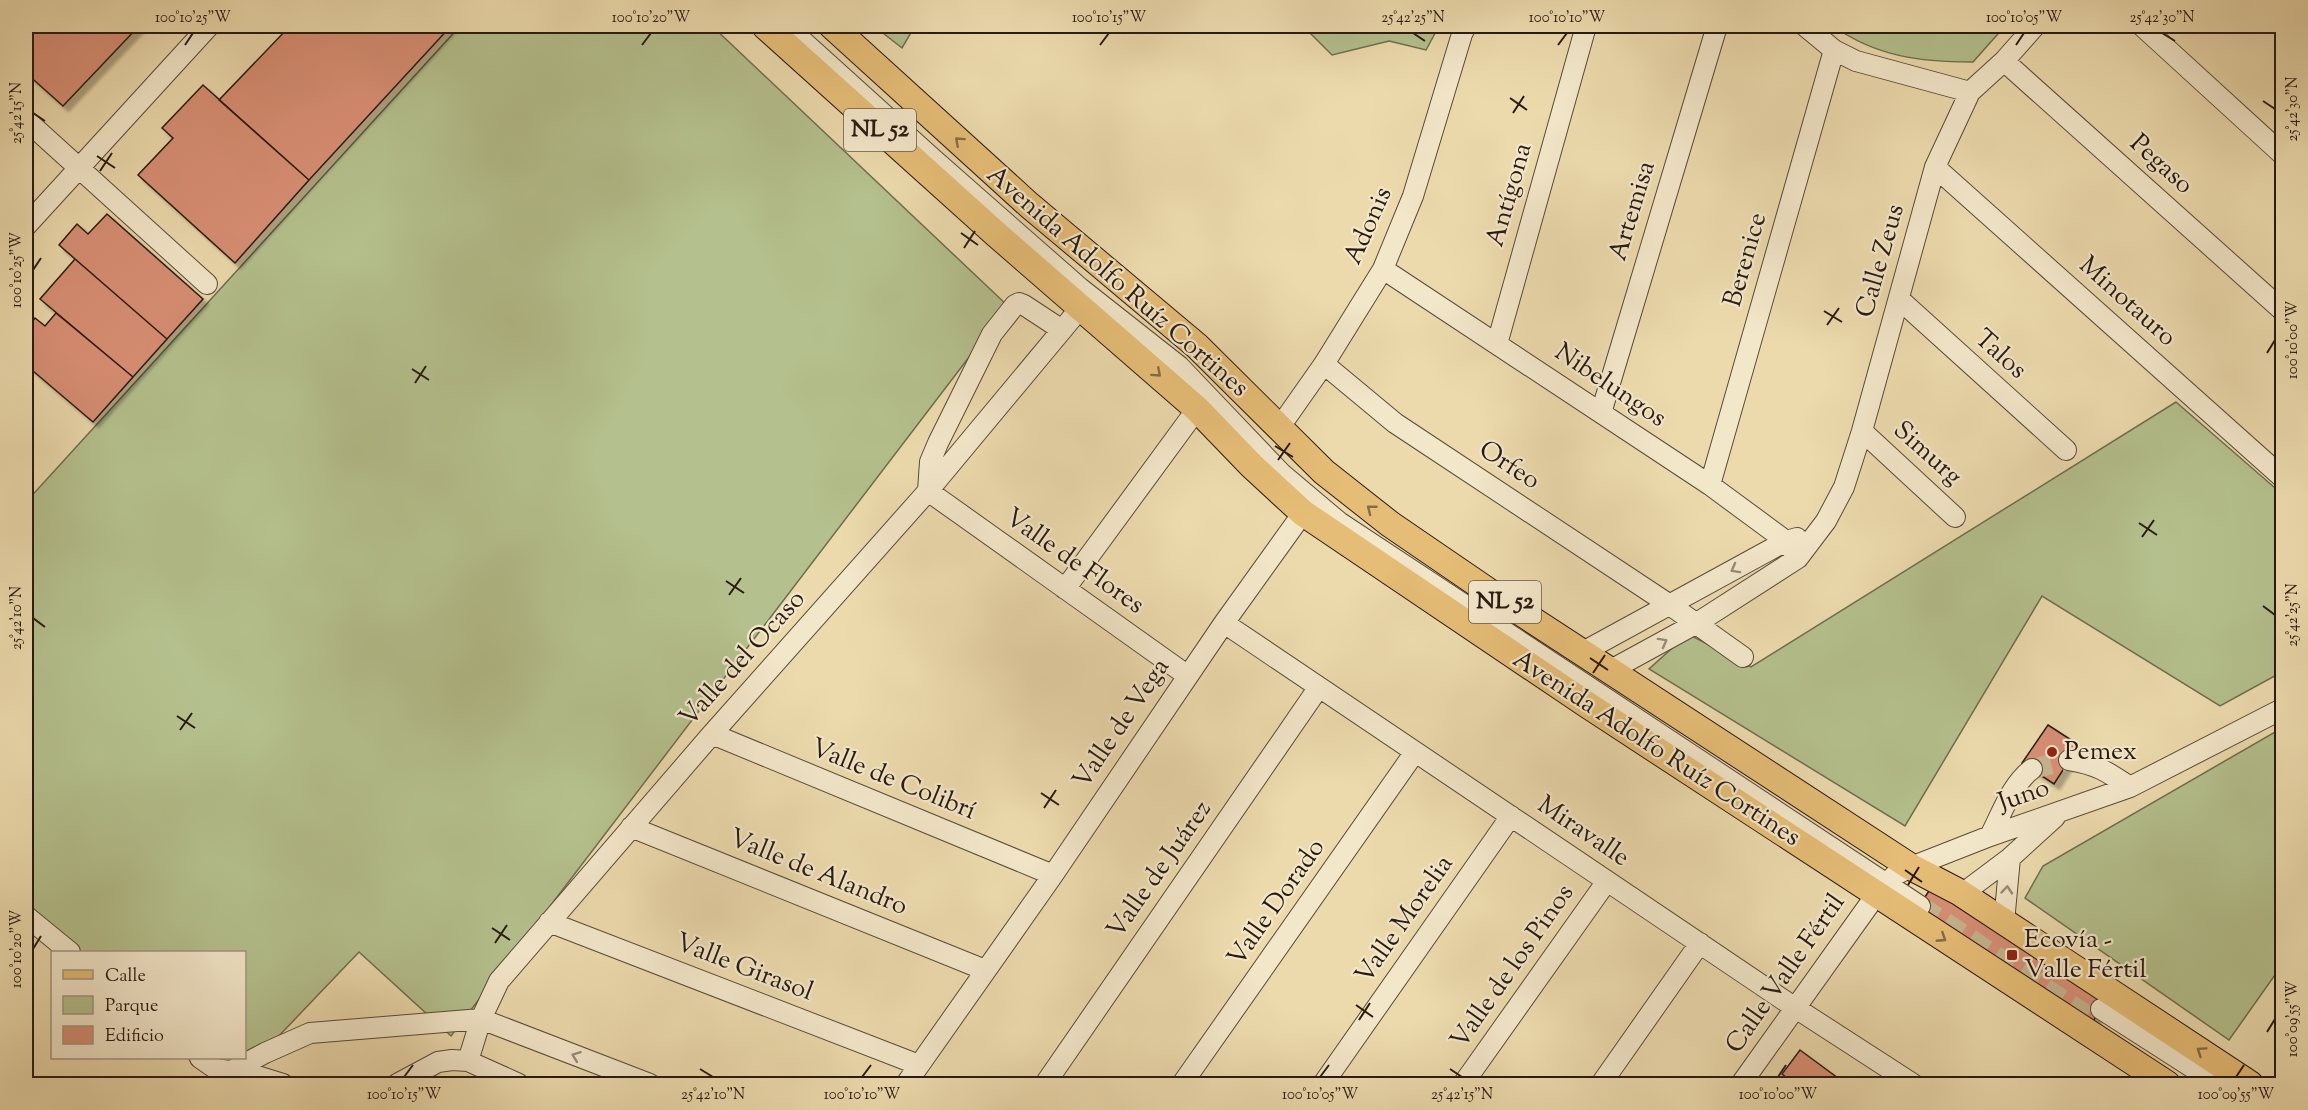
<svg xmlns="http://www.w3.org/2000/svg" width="2308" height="1110" font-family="'Sorts Mill Goudy',serif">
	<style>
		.green { fill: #b4c08d; stroke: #6e6d50; stroke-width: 1.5 }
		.building { fill: #d88f75; stroke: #281a13; stroke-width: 1.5; filter: url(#shadow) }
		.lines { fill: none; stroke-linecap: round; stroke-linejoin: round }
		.minor-tunnel { stroke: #c5b48e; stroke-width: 20; stroke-dasharray: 20 10; stroke-linecap: butt }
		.minor-casing { stroke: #594a3a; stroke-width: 22 }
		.major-casing { stroke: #281a13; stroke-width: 28 }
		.minor { stroke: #f3e7ca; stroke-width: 20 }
		.major { stroke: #e6bd76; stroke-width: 26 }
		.oneway { stroke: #876c44 }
		.oneway2 { stroke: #988b78 }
		.ticks { fill: none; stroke: #281a13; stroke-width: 2 }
		.poi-dot { fill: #8f2418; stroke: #f3e7ca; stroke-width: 2 }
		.labels { text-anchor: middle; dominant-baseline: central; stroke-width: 4.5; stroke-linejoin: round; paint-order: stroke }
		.shield { fill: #f3e7ca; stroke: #65584a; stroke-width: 1.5 }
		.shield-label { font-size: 24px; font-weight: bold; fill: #281a13 }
		.street-label { font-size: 26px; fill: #281a13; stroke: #f3e7ca }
		.poi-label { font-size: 26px; fill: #281a13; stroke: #f3e7ca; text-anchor: start }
		.neatline { fill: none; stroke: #281a13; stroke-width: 2 }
		.ticks-label { font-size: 15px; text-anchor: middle; fill: #281a13 }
	</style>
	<defs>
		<filter id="shadow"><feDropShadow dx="5.5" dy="5.5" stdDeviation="1.5" flood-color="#0004"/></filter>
	</defs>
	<rect width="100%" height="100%" fill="#ecdaad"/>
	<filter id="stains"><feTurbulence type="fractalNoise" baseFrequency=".00333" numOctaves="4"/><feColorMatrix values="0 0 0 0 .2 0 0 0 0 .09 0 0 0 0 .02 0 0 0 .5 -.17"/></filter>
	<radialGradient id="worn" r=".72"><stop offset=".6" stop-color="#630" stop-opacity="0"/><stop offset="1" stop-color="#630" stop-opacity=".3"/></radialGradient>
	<!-- green -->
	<path class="green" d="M460 26H712L1008 306 451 1036 359 952 233 1084H221L187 1058H244V952H58L26 926V502Z
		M874 26H915L902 48Z
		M1303 26H1439L1426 50 1389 41 1332 55Z
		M1833 26H2005L1973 62C1921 62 1877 57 1833 26Z
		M2176 402 2282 494V672L2220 706 2042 596 1905 826 1649 669 1688 634 1751 667Z
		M2282 728V965L2229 1040 2025 898 2043 866Z"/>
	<!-- building -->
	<path class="building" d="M26 26H139L63 106 26 73Z
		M290 26H451L309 180 219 100Z
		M203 85 309 180 235 263 138 175 173 138 162 128Z
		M107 214 203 299 167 339 59 245 77 224 88 234Z
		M75 259 167 339 133 377 40 299Z
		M56 313 133 377 93 422 26 365V329L35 318 45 326Z
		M2048 725 2079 745 2054 784 2022 763Z
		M1933 885 2108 999 2091 1024 1916 910Z
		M1800 1050 1846 1084H1795L1782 1074Z"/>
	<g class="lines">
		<!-- minor-tunnel -->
		<path class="minor-tunnel" d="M2032 769 2069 760
			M1920 906 2094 1020"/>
		<defs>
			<path id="minor" d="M786 26 932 158 1080 288 1179 366 1282 474 1339 522 1920 906
				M1805 26 1834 50 1856 61 1970 92
				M2142 26 2282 154
				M2004 61 2282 310
				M26 120 207 284
				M1935 167 2282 477
				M26 226 209 26
				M1383 269 1710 485 1786 541 1798 558
				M1899 299 2066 450
				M1497 344 1586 26
				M1324 364 1395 423 1670 605 1743 657
				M1601 413 1717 26
				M1279 428 1324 364 1383 269 1413 196 1462 34 1466 26
				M1862 431 1955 517
				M1710 485 1834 50
				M928 491 1188 676
				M928 491 930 462 938 443 992 334 1015 305 1019 303 1024 305 1062 330
				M1065 589 1197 409
				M1224 623 1794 1007 1913 1084
				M1583 652 1786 541 1797 538
				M1611 670 1697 623 1798 558 1826 521 1844 487 1862 431 1935 167 1970 92 2004 61 2035 26
				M712 734 1053 875
				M2069 760C2096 764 2108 772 2130 787
				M631 827 985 970
				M1990 836C2002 813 2011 785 2032 769
				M1962 894 2010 858 2055 817
				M26 916 70 952
				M549 922 919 1065
				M2004 922 2010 858
				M2101 1009 2218 1084
				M200 1058 216 1069 254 1075 283 1084
				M468 1061 481 1019 499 981 712 734 928 491 1082 306
				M231 1071 265 1053 310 1033 481 1019 650 1084
				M397 1084 438 1062 452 1060 468 1061 519 1084
				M906 1084 1053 875 1224 623 1303 513
				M1045 1084 1319 687
				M1182 1084 1415 752
				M1323 1084 1511 816
				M1463 1084 1607 881
				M1601 1084 1700 943
				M1741 1084 1876 895 1895 875 1911 867 1990 836 2130 787 2282 709"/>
			<path id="major" d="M765 26 996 234 1197 409 1252 466 1303 513 1586 704 2167 1084
				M832 26 1029 205 1197 346 1324 472 1390 524 1488 591 1911 867 1959 892 2250 1084"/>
		</defs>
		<!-- minor casing -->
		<use href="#minor" class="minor-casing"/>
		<!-- major casing -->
		<use href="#major" class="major-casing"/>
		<!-- minor -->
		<use href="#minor" class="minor"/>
		<!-- major -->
		<use href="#major" class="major"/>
	</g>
	<!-- one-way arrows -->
	<defs><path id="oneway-chevron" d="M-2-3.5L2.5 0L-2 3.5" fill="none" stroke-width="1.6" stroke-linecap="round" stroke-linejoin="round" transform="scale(1.5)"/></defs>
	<g class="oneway">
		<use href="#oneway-chevron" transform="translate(959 141) rotate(-138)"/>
		<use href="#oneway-chevron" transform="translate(1157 373) rotate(42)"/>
		<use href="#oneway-chevron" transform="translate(1371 509) rotate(-142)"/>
		<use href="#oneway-chevron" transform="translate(1942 938) rotate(33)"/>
		<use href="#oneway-chevron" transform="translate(2201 1051) rotate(-146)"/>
	</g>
	<g class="oneway2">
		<use href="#oneway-chevron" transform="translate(1735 569) rotate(151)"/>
		<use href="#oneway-chevron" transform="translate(1663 642) rotate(-29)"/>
		<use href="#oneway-chevron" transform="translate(2007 890) rotate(-85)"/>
		<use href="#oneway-chevron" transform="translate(576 1056) rotate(-159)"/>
	</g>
	<!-- ticks -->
	<path class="ticks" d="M1413 33 1425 41M2162 33 2175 41M185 45 193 33M642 45 651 33M1100 45 1109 33M1558 45 1567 33M2016 45 2024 33M1510 98 1527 110M2263 101 2275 109M33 113 45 121M1513 113 1524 96M97 156 115 168M100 171 112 153M961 233 978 245M964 248 975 231M33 270 41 258M1824 311 1842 322M1827 325 1839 308M2267 353 2275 340M412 369 429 380M415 383 426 366M1275 446 1293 457M1278 460 1290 443M2139 523 2157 535M2142 537 2154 520M726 581 744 593M729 595 741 578M2263 606 2275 615M33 618 45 627M1590 658 1608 670M1593 673 1605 655M177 716 195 728M180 730 192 713M1041 793 1059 805M1044 808 1056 790M1905 870 1922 882M1908 885 1919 867M492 928 510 940M495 943 507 925M33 949 41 936M1356 1005 1373 1017M1359 1020 1370 1003M2267 1032 2275 1019M700 1069 713 1077M1450 1069 1462 1077M404 1077 413 1065M862 1077 871 1065M1320 1077 1329 1065M1778 1077 1786 1065M2236 1077 2244 1065"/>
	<!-- markers -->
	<g class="poi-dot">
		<circle cx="2052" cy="752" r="6"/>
		<rect x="2006" y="949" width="12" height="12" rx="3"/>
	</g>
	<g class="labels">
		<!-- shield labels -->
		<g class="shield">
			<rect x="844" y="109" width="72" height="42" rx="4.5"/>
			<rect x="1469" y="581" width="72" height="42" rx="4.5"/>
		</g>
		<g class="shield-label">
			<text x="880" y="130">NL 52</text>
			<text x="1505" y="602">NL 52</text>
		</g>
		<!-- street labels -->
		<g class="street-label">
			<text transform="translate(2161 165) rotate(42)">Pegaso</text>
			<text transform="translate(1510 195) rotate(-74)">Antígona</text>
			<text transform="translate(1633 211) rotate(-73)">Artemisa</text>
			<text transform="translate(1369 226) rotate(-66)">Adonis</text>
			<text transform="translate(1746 260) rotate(-74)">Berenice</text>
			<text transform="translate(1881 261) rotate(-74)">Calle Zeus</text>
			<text transform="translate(1117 282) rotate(41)">Avenida Adolfo Ruíz Cortines</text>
			<text transform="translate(2127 302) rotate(42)">Minotauro</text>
			<text transform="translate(2000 355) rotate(42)">Talos</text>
			<text transform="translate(1610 386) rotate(34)">Nibelungos</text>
			<text transform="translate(1927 454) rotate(42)">Simurg</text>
			<text transform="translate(1509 466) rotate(33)">Orfeo</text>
			<text transform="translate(1074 562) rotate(35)">Valle de Flores</text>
			<text transform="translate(743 659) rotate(-48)">Valle del Ocaso</text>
			<text transform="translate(1122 724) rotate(-56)">Valle de Vega</text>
			<text transform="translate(1656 749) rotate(33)">Avenida Adolfo Ruíz Cortines</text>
			<text transform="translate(893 780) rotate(22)">Valle de Colibrí</text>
			<text transform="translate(2024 796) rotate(-19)">Juno</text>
			<text transform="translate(1583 832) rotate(34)">Miravalle</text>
			<text transform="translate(1160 870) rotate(-55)">Valle de Juárez</text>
			<text transform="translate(818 873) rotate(22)">Valle de Alandro</text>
			<text transform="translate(1277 903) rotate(-55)">Valle Dorado</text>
			<text transform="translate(1405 920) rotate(-55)">Valle Morelia</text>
			<text transform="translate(1513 967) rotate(-55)">Valle de los Pinos</text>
			<text transform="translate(744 968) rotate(21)">Valle Girasol</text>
			<text transform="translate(1786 974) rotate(-55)">Calle Valle Fértil</text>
		</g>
		<!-- poi labels -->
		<g class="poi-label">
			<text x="2064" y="752">Pemex</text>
			<text x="2024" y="940">Ecovía -<tspan x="2024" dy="30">Valle Fértil</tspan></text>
		</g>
	</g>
	<!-- margin -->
	<rect width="2308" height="1110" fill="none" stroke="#ecdaad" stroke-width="66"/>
	<!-- legend -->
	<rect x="51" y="951" width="195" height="108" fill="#f3e7ca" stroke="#a29581" stroke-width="1.5"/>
	<rect x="63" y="970" width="30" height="9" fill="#e6bd76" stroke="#a29581" stroke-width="1.5"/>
	<text x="105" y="981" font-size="18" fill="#281a13">Calle</text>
	<rect x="63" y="996" width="30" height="18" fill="#b4c08d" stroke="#a29581" stroke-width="1.5"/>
	<text x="105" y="1011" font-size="18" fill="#281a13">Parque</text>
	<rect x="63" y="1026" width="30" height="18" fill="#d88f75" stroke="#a29581" stroke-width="1.5"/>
	<text x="105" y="1041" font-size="18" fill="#281a13">Edificio</text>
	<rect x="33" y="33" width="2242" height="1044" class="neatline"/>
	<g class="ticks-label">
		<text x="193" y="22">100°10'25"W</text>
		<text x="651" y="22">100°10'20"W</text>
		<text x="1109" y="22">100°10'15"W</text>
		<text x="1413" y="22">25°42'25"N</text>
		<text x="1567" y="22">100°10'10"W</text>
		<text x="2024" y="22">100°10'05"W</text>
		<text x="2162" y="22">25°42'30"N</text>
		<text transform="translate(2292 109) rotate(-90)" y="5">25°42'30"N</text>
		<text transform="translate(16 113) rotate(-90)" y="5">25°42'15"N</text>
		<text transform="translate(16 270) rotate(-90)" y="5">100°10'25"W</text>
		<text transform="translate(2292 340) rotate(-90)" y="5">100°10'00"W</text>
		<text transform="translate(2292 615) rotate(-90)" y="5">25°42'25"N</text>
		<text transform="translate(16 618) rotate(-90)" y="5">25°42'10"N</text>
		<text transform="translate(16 949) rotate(-90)" y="5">100°10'20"W</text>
		<text transform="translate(2292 1019) rotate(-90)" y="5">100°09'55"W</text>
		<text x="404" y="1099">100°10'15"W</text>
		<text x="713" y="1099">25°42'10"N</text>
		<text x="862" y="1099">100°10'10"W</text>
		<text x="1320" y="1099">100°10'05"W</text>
		<text x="1462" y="1099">25°42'15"N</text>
		<text x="1778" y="1099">100°10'00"W</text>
		<text x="2236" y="1099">100°09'55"W</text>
	</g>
	<rect width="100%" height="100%" filter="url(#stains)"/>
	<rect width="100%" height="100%" fill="url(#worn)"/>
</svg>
